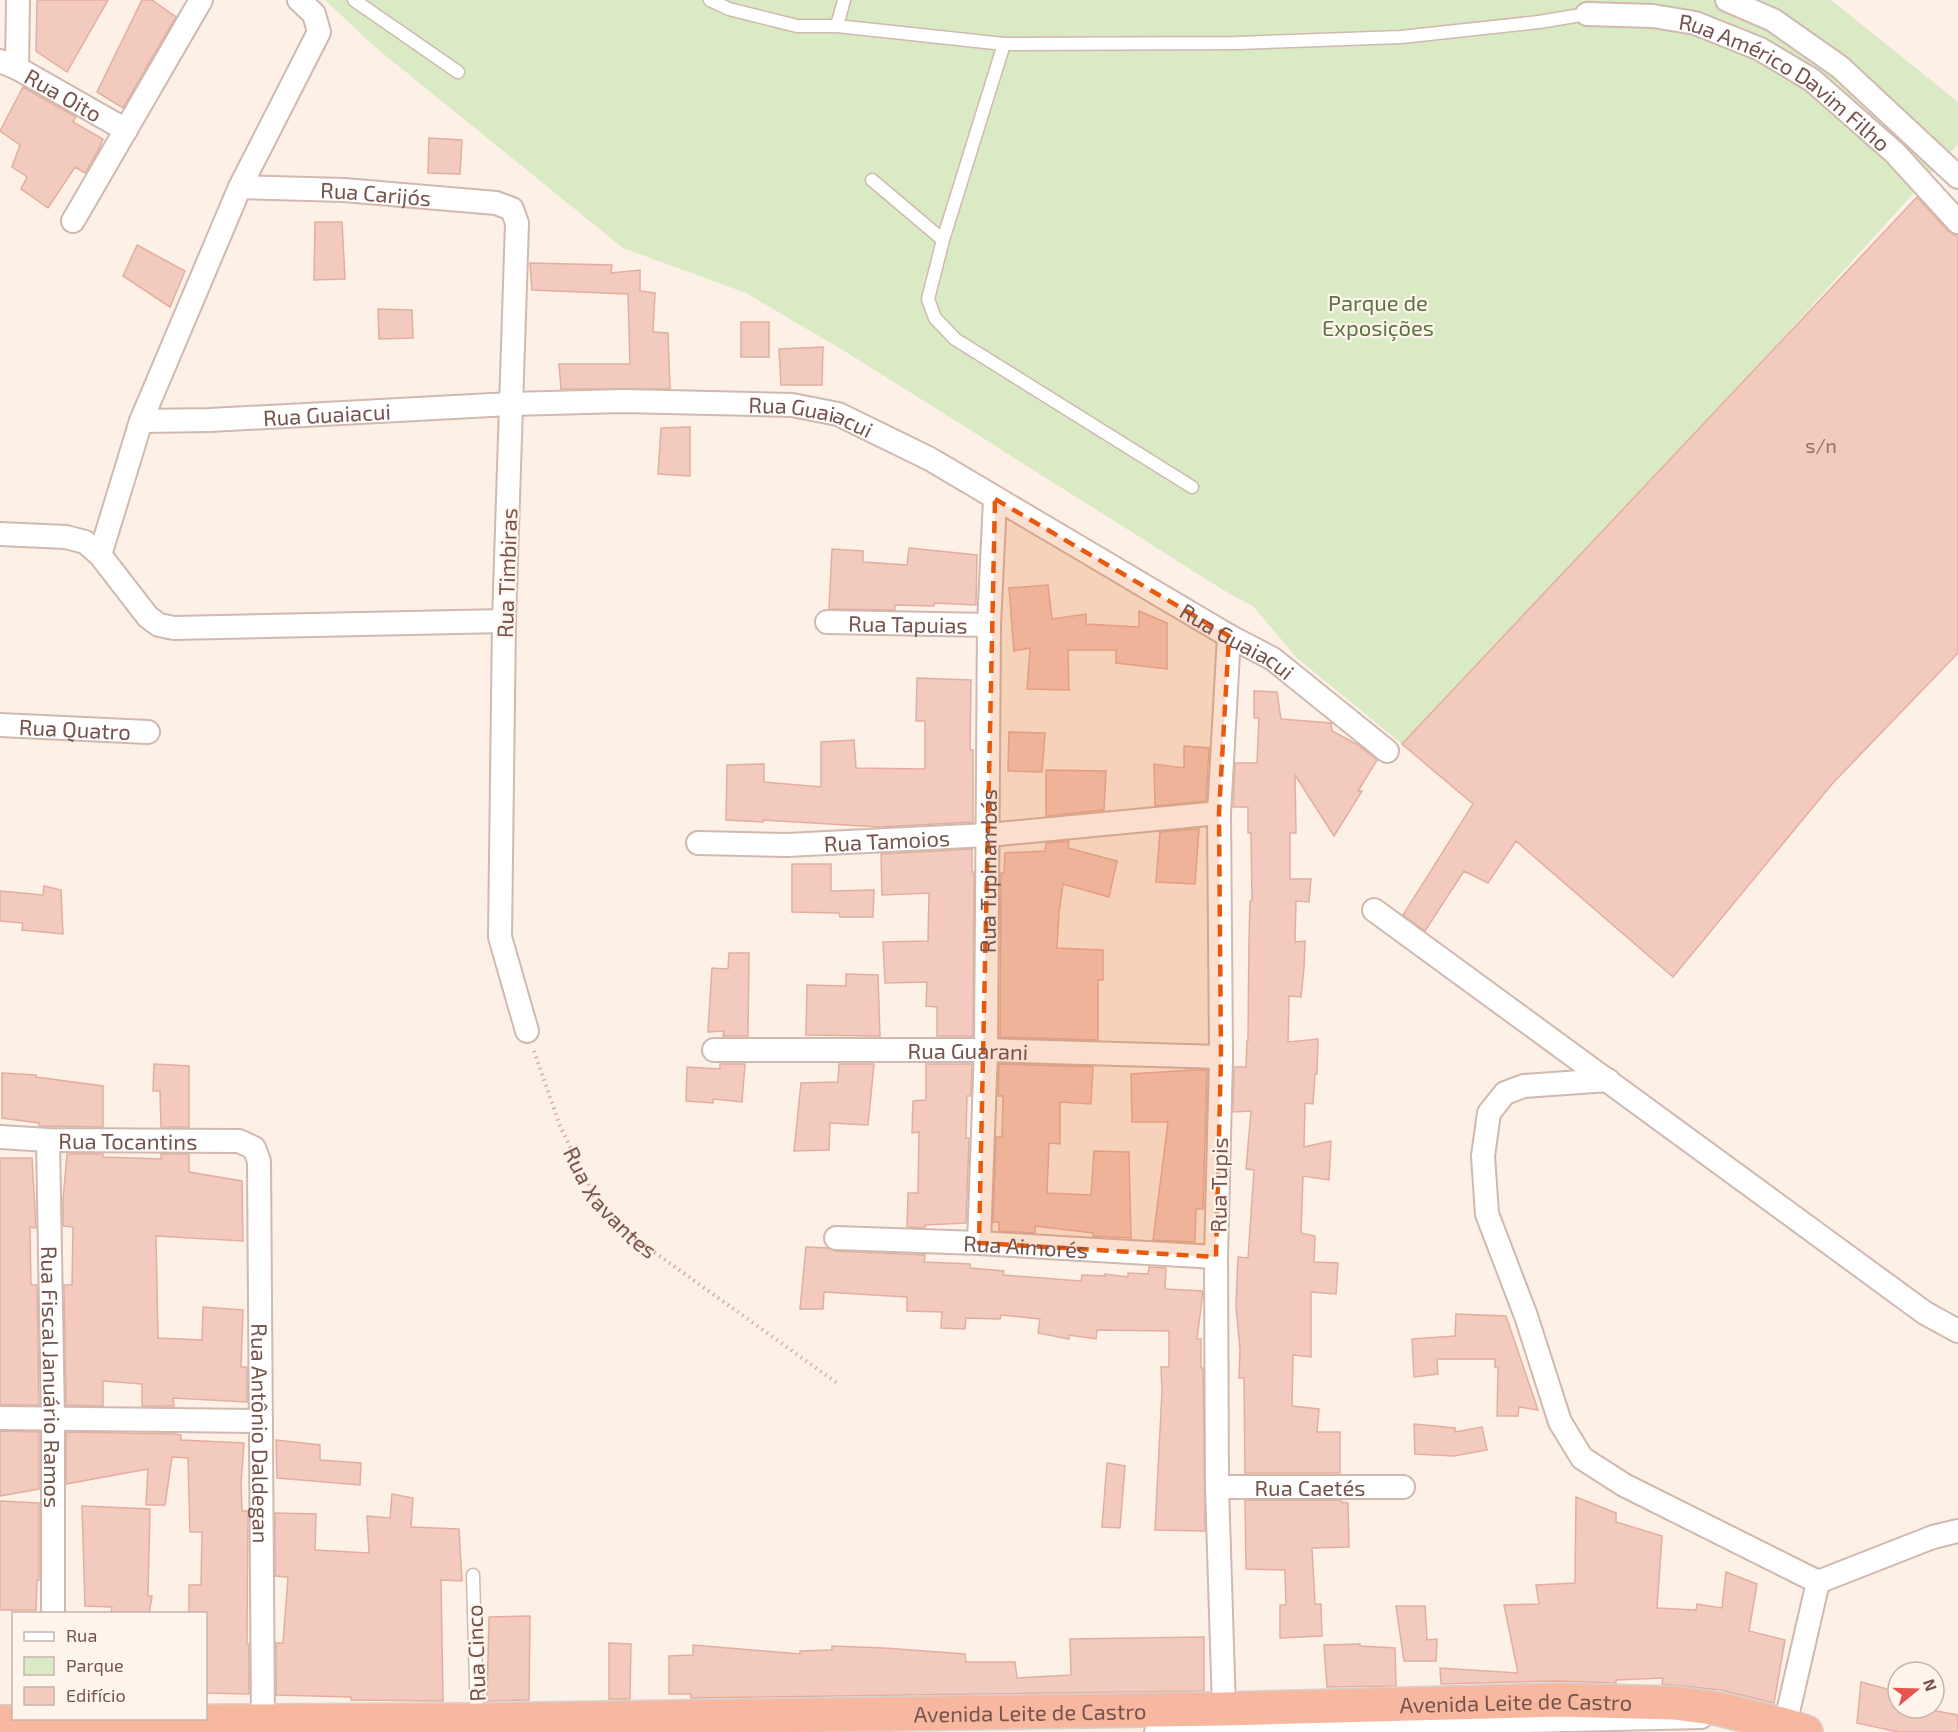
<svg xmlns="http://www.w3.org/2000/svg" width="1958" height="1732" font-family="'Exo 2',sans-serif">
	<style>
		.green { fill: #daeac5 }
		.building { fill: #f2cabe; stroke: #e4ae9f; stroke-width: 1.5 }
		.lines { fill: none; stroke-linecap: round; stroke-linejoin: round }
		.service-casing { stroke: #d0b9af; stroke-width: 15 }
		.pedestrian-casing { stroke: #d0b9af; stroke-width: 20 }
		.minor-casing { stroke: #d0b9af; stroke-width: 26 }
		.trunk-casing { stroke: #d9cfcd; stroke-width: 36 }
		.path { stroke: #d7ada1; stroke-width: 4; stroke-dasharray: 1.5 4.5; stroke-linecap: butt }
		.service { stroke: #fff; stroke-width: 12 }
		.pedestrian { stroke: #fff; stroke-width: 16 }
		.minor { stroke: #fff; stroke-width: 22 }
		.trunk { stroke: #f8b89f; stroke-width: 33 }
		.marked { fill: #e8590c; fill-opacity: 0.2; stroke: #e8590c; stroke-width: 4.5; stroke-dasharray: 12 8; stroke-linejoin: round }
		.labels { text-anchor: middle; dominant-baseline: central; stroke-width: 4.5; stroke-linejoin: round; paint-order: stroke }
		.number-label { font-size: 20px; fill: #957168 }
		.street-label { font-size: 22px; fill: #76534b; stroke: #fff5ed }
		.park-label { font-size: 22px; fill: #597640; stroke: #fff5ed }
	</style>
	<rect width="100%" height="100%" fill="#fcf0e7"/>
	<!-- green -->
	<path class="green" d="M325 0H1831L1958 102V144L1619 519 1402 744 1297 658 1253 606 1233 596 851 355 746 293 623 248 375 47Z"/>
	<!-- building -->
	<path class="building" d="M37 0H108L67 72 36 51Z
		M142 0H152L176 17 123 108 97 92Z
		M23 87 76 117 73 122 103 139 98 151 85 173 75 167 48 208 21 189 27 177 12 167 20 145 0 131Z
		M429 138 462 140 460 174 428 173Z
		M1917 197 1948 231 1958 237V653L1832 784 1673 977 1516 841 1488 883 1464 871 1425 931 1403 915 1473 804 1402 744Z
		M315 222H342L345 279 314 280Z
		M137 245 185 271 170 307 123 276Z
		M530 263 612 265 611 273 640 270V291L655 293 653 332 668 333 670 389H561L559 364H630L628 294 532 290Z
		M378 309 412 310 413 338 379 339Z
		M741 322H769V357H741Z
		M823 347 822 385H781L779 349Z
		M690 427V476L658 474 661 428Z
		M909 548 977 555 976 605 934 603V606L895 605V610L829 609 832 549 863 551V562L907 565Z
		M1048 585 1052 619 1086 614V624L1139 627V611L1167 623V669L1116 663V650H1068L1069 690 1027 689 1030 648 1014 651 1009 588Z
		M917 678 971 680 970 750H973V822L879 827 763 820V822L726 820 727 765 764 764V782L821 787V742L854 740 856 768 925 769V721H916Z
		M1254 691 1277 692 1281 719 1331 723 1332 731 1358 745 1377 760 1358 791H1362L1334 836 1295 775 1296 833H1290V879H1311L1309 902 1296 901 1295 942 1305 941 1304 968 1301 997 1289 996 1288 1042 1318 1039 1317 1074H1315L1313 1104 1305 1103 1304 1147 1331 1141 1329 1180 1303 1176 1301 1233 1315 1236 1314 1262 1338 1263 1336 1294 1311 1292V1357L1293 1355 1292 1406 1319 1409 1317 1432H1340V1473H1245L1244 1378H1239L1240 1350 1236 1306 1238 1257 1248 1258 1254 1170 1246 1169 1251 1111 1233 1112 1234 1067H1246L1247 1041H1248L1249 939 1250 901H1252L1251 833H1248V807H1233L1235 763H1257L1259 718H1254Z
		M1009 732 1045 733 1042 772 1008 771Z
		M1184 746 1209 748 1206 801 1155 806 1154 764 1184 768Z
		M1046 770 1106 771 1104 810 1046 816Z
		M1199 829 1195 884 1156 882 1160 832Z
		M1069 841 1068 848 1117 861 1109 897 1063 884 1059 913 1057 948 1103 950V980H1098V1040L1000 1037 1001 873H1004L1005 853 1045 851 1046 843Z
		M972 849V872H974L973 1036H937V1007L926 1006 927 982 885 983 883 942 928 941 929 893 882 895 881 854Z
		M792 864H831V891L874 890 873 917H840L839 913 792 912Z
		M44 886 61 890 63 934 22 930 23 923 0 921V891L43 895Z
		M729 953H749L748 1036H723L724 1031 708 1032 712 968 728 969Z
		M846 974 878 975 880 1036 806 1035 807 985 846 986Z
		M154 1064 189 1066V1127H161L160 1091H153Z
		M720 1064H745L742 1102 713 1099V1103L686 1101 687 1067 720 1069Z
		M839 1064H874L868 1125 830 1123 829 1150 794 1151 801 1083 838 1082Z
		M926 1064H972L971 1096H967L966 1138H969L966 1223 925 1225V1228L907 1227 908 1193H918L919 1132 912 1133 913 1101 926 1100Z
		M999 1064 1093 1067 1091 1104 1060 1102V1144L1049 1143 1047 1193 1091 1195 1094 1151 1129 1152 1131 1238 1093 1236V1233L1035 1226V1233L999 1231V1222H993L996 1137H1002L1003 1096H998Z
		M1192 1070H1207L1203 1209H1196L1195 1242 1153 1240 1168 1122H1132L1131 1074Z
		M2 1073 36 1075V1077L103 1086V1127L41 1126H39V1123L2 1118Z
		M67 1154H103V1157L161 1159V1154H189V1172L242 1181 243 1241 156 1236 158 1338 202 1340 203 1307 243 1310 241 1367H247V1402L173 1398 174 1406H142V1384L103 1381V1406L66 1405 64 1285H72L73 1227 63 1226V1200Z
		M0 1158H32L36 1228 30 1227 31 1285H37L39 1405H0Z
		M806 1247 828 1248 836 1251 925 1255 924 1262 970 1264V1268L1004 1271 1003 1275 1081 1281 1082 1275 1105 1276V1274L1128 1277V1273L1148 1274 1149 1267 1166 1268 1165 1289 1203 1291 1197 1339H1201V1368H1203L1205 1531 1155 1530 1162 1391 1161 1367H1169V1331L1097 1330 1096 1339 1069 1335V1339L1038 1333 1040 1319 1001 1315 1000 1319 966 1318 965 1329 941 1328 942 1312 907 1311V1297L824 1292 823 1309H800Z
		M1456 1314 1506 1316 1538 1410 1519 1407 1518 1416H1497L1498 1367H1495V1359H1437L1438 1374 1414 1377 1412 1339 1455 1336Z
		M1414 1424 1455 1428V1432L1482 1427 1487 1450 1454 1456 1415 1454Z
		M0 1431 39 1432V1489L0 1496Z
		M66 1432 174 1434 181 1435V1440L244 1443 241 1483 242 1511H248L247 1644H249V1694L206 1693V1614H189V1585H201L202 1532H190L188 1458 172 1457 165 1505H146L148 1469 66 1484Z
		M276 1440 320 1445V1460L361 1463 360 1485 277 1478Z
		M1107 1463 1125 1466 1120 1528 1102 1527Z
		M392 1494 413 1498 411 1527 459 1529 462 1581 441 1580 443 1701 351 1700V1697L276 1695V1643H283L288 1577 275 1576V1513L316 1514 315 1550 369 1553 367 1516 390 1518Z
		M1576 1497 1616 1513V1522L1662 1536 1657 1608 1696 1610 1697 1604 1722 1608 1726 1572 1757 1584 1749 1631 1785 1640 1774 1703 1721 1690 1662 1684 1663 1678 1616 1680V1683L1558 1681 1441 1684 1440 1668 1518 1673 1504 1605 1539 1604 1536 1585 1575 1583Z
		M1245 1500H1341V1502L1348 1503 1349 1547 1312 1548 1315 1604H1321L1322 1636 1280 1638V1605H1286L1285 1570 1246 1569Z
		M0 1501 39 1503V1580H37L36 1610H0Z
		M82 1506 150 1509 148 1596H152L149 1614H111L112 1607 85 1606Z
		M1396 1606H1425L1427 1640 1437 1639 1436 1661H1404Z
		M530 1616 529 1700 487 1701 489 1617Z
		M1204 1637V1691L691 1698V1694H669V1656L693 1655V1645L800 1654V1651L832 1650V1646L884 1648 965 1654 966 1662H1015L1017 1678 1071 1675 1070 1639Z
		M609 1643 631 1644 630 1699H609Z
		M1360 1644V1646L1395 1648 1396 1686 1327 1687 1324 1645Z
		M1861 1682 1898 1692V1708H1920L1958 1715V1732H1898L1857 1723Z"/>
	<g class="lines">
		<defs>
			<path id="service" d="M354 0 458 72
				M710 0 729 9 797 26H837
				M844 0 837 26 1004 44
				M872 180 943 240
				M1192 487 955 339 935 318 928 299 943 240 1004 44 1238 43 1401 37 1539 22 1587 14
				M473 1575 477 1719"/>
			<path id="pedestrian" d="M1153 1732 1702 1720"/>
			<g id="minor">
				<path d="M1727 0 1773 20 1840 67 1958 177"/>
				<path id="s2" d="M1587 14 1653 16 1695 23 1760 49 1812 80 1895 153 1958 222"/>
				<path id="s3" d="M0 61 17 68 126 130"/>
				<path d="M17 68 18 0"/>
				<path id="s4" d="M240 187 344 190 496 203 512 209 517 223 504 621 500 937 527 1031"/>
				<path d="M73 221 201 0"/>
				<path id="s5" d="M141 421 210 420 511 404 623 401 792 405 838 414 930 459 1229 636 1273 659 1387 751"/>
				<path d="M0 534 66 537 85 542 100 555 148 617 159 625 174 628 504 621"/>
				<path d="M100 555 141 421 240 187 319 32 314 14 299 0"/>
				<path id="s6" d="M827 622 989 625"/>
				<path d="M1229 636 1219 813 1221 1057 1216 1257 1217 1487 1224 1709 1233 1732"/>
				<path id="s7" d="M0 725 148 732"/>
				<path id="s8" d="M698 843 787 845 988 835 1219 813"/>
				<path d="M1374 910 1925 1313 1958 1331"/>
				<path id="s9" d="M714 1050H986L1221 1057"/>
				<path d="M1608 1080 1524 1086 1505 1093 1489 1113 1483 1156 1487 1214 1526 1316 1560 1422 1582 1458 1624 1485 1818 1582 1933 1537 1958 1531"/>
				<path id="s10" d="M0 1137 48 1140 239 1141 254 1148 259 1161 263 1720"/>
				<path id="s11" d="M48 1140 53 1420V1614"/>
				<path id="s12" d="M836 1238 979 1243 1216 1257"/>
				<path id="s13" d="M979 1243 986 1050 989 625 995 499"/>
				<path d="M0 1418 261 1421"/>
				<path id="s14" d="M1217 1487H1403"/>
				<path d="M1785 1725 1818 1582"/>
			</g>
			<g id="trunk">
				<path id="s15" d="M0 1722 477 1720 1224 1709 1559 1700 1674 1703 1719 1709 1785 1725 1806 1732"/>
			</g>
		</defs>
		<!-- service casing -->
		<use href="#service" class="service-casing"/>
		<!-- pedestrian casing -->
		<use href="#pedestrian" class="pedestrian-casing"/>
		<!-- minor casing -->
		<use href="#minor" class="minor-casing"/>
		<!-- trunk casing -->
		<use href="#trunk" class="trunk-casing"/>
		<!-- path -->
		<path class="path" id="s1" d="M534 1051 560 1126 594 1196 636 1239 837 1383"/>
		<!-- service -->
		<use href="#service" class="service"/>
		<!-- pedestrian -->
		<use href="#pedestrian" class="pedestrian"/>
		<!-- minor -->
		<use href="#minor" class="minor"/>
		<!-- trunk -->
		<use href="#trunk" class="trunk"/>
	</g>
	<!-- marked area -->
	<path class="marked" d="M995 499 1229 636 1219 813 1221 1057 1216 1257 979 1243Z"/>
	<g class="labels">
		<!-- number labels -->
		<g class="number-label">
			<text x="1821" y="445">s/n</text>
		</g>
		<!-- street labels -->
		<g class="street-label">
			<text stroke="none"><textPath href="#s2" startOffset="216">Rua Américo Davim Filho</textPath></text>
			<text stroke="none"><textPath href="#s3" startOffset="72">Rua Oito</textPath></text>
			<text stroke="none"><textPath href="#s4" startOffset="136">Rua Carijós</textPath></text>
			<text stroke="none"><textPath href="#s5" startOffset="186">Rua Guaiacui</textPath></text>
			<text stroke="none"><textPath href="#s5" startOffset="672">Rua Guaiacui</textPath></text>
			<text transform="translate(506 573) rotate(-88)">Rua Timbiras</text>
			<text stroke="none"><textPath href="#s6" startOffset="81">Rua Tapuias</textPath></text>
			<text stroke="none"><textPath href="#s5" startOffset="1158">Rua Guaiacui</textPath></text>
			<text stroke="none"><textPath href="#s7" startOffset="75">Rua Quatro</textPath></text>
			<text stroke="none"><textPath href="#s8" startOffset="189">Rua Tamoios</textPath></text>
			<text stroke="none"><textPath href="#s13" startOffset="372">Rua Tupinambás</textPath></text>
			<text stroke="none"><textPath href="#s9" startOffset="254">Rua Guarani</textPath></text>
			<text stroke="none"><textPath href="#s10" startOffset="128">Rua Tocantins</textPath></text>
			<text transform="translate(1218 1185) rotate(-89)">Rua Tupis</text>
			<text stroke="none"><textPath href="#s1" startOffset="172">Rua Xavantes</textPath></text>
			<text stroke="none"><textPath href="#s12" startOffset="190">Rua Aimorés</textPath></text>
			<text stroke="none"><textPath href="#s11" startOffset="237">Rua Fiscal Januário Ramos</textPath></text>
			<text stroke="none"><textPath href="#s10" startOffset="542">Rua Antônio Daldegan</textPath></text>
			<text stroke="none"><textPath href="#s14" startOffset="93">Rua Caetés</textPath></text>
			<text transform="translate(475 1653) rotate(-92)">Rua Cinco</text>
			<text stroke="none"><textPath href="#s15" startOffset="1516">Avenida Leite de Castro</textPath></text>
			<text stroke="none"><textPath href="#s15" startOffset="1030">Avenida Leite de Castro</textPath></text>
		</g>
		<!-- park labels -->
		<g class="park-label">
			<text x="1378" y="302">Parque de<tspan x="1378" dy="25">Exposições</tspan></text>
		</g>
	</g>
	<!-- legend -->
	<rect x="12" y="1612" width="195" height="108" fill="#fff5ed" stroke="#c8b4ac" stroke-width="1.5"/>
	<rect x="24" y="1632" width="30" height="9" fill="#ffffff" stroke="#c8b4ac" stroke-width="1.5"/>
	<text x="66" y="1642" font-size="18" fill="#76534b">Rua</text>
	<rect x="24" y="1657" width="30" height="18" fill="#daeac5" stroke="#c8b4ac" stroke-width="1.5"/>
	<text x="66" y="1672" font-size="18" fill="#76534b">Parque</text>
	<rect x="24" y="1687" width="30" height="18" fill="#f2cabe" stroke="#c8b4ac" stroke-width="1.5"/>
	<text x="66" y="1702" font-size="18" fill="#76534b">Edifício</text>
	<!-- north arrow -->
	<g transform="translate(1916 1690) rotate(71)"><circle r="28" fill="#fff5ed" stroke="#c8b4ac" stroke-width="1.5"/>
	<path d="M0-4.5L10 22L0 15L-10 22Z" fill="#e5554d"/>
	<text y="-9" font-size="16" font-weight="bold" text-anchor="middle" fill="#76534b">N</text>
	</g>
</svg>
